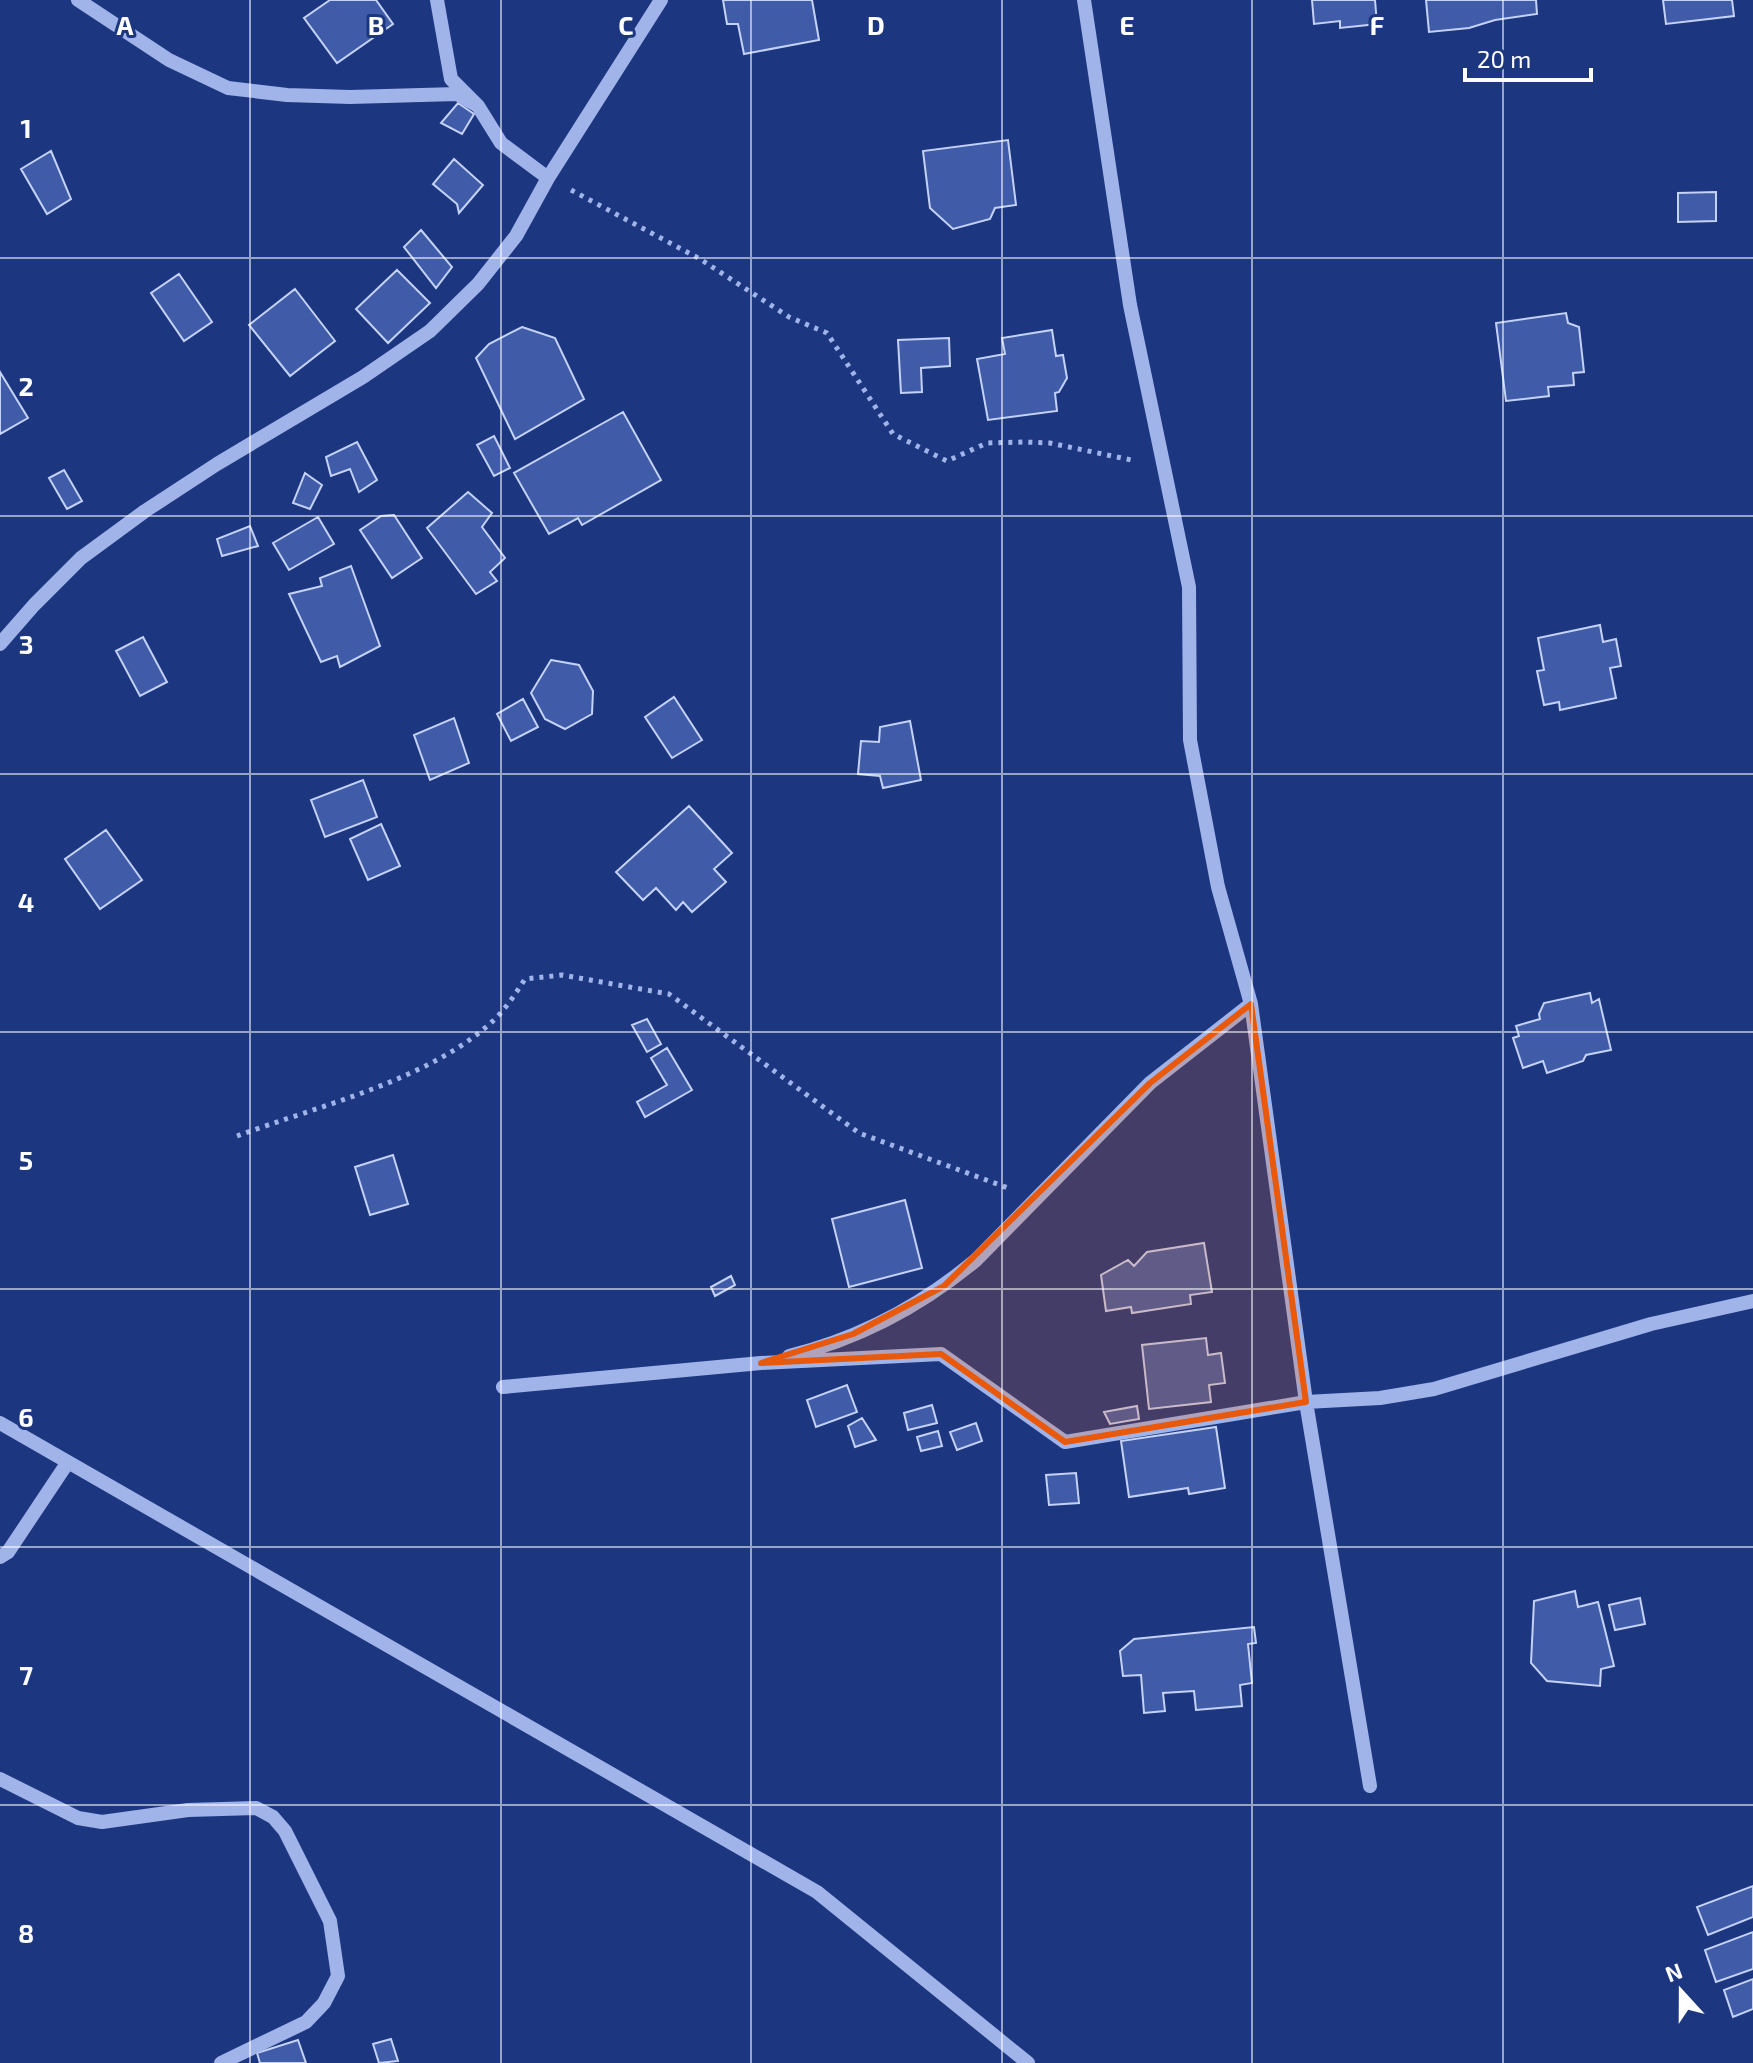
<svg xmlns="http://www.w3.org/2000/svg" width="1753" height="2063" font-family="'Exo 2',sans-serif">
	<style>
		.building { fill: #405ca8; stroke: #c4d2f7; stroke-width: 2 }
		.lines { fill: none; stroke-linecap: round; stroke-linejoin: round }
		.path { stroke: #a0b4e9; stroke-width: 5; stroke-dasharray: 4 6; stroke-linecap: butt }
		.minor { stroke: #a0b4e9; stroke-width: 14 }
		.marked { fill: #e8590c; fill-opacity: 0.2; stroke: #e8590c; stroke-width: 6; stroke-linejoin: round }
		.grid { fill: none; stroke: #fff; stroke-width: 2; stroke-opacity: 0.55 }
		.grid-label { font-size: 26px; text-anchor: middle; font-weight: bold; fill: #fff; stroke: #1c3680; stroke-width: 6; stroke-linejoin: round; paint-order: stroke }
	</style>
	<rect width="100%" height="100%" fill="#1c3680"/>
	<!-- building -->
	<path class="building" d="M330 0H376L393 24 337 63 304 18Z
		M723 0H812L819 40 744 54 738 24H727Z
		M1312 0H1375L1377 24 1340 28V21L1314 24Z
		M1426 0H1536L1537 14 1495 20 1469 28 1429 32Z
		M1663 0H1732L1734 16 1666 24Z
		M458 103 474 114 462 134 441 123Z
		M1008 140 1016 205 995 208 990 219 953 229 930 208 923 151Z
		M51 151 71 199 47 214 21 169Z
		M454 159 483 185 459 213 457 204 433 184Z
		M1716 192V221L1678 222V193Z
		M421 230 452 267 436 288 404 247Z
		M397 270 430 303 388 343 356 309Z
		M179 274 212 322 184 341 151 293Z
		M295 289 335 341 290 376 249 325Z
		M1566 313 1568 323 1579 327 1584 372 1573 373 1574 385 1548 387 1549 396 1506 401 1496 323Z
		M522 327 555 338 584 399 515 439 476 358 489 344Z
		M1052 330 1056 356 1063 355 1067 378 1059 392 1055 393 1057 411 988 420 977 359 1005 354 1002 338Z
		M949 338 950 366 921 368 922 392 901 393 898 340Z
		M0 372 28 418 0 434Z
		M623 412 661 480 582 525 578 518 549 534 514 473Z
		M494 436 510 468 494 476 477 445Z
		M357 442 377 480 359 492 350 469 331 476 326 457Z
		M64 470 82 501 67 509 49 478Z
		M305 473 322 485 310 509 293 503Z
		M468 492 492 513 482 527 505 558 490 572 497 581 476 594 427 528Z
		M394 515 422 558 392 578 360 530 381 516Z
		M318 517 334 544 289 570 273 543Z
		M250 526 258 546 222 556 217 539Z
		M351 566 380 646 340 667 337 656 321 662 289 594 322 586 320 578Z
		M1600 625 1603 642 1616 639 1621 666 1610 668 1616 698 1560 710 1559 702 1544 705 1537 671 1544 670 1538 638Z
		M143 637 167 682 140 696 116 651Z
		M551 660 579 665 593 691 592 714 565 729 545 719 531 693Z
		M674 697 702 740 672 758 645 717Z
		M523 699 538 727 511 741 497 714Z
		M454 718 469 763 430 780 414 735Z
		M910 721 921 780 883 788 880 776 858 774 861 741 879 742 880 727Z
		M363 780 377 817 325 837 311 800Z
		M689 806 732 853 714 869 726 882 692 912 683 902 676 910 656 888 643 900 616 872Z
		M381 824 400 866 368 880 350 839Z
		M106 830 142 880 100 909 65 859Z
		M1590 993 1592 1003 1599 999 1611 1050 1586 1055 1583 1061 1547 1073 1543 1061 1523 1068 1513 1038 1519 1036 1516 1026 1540 1019 1539 1014 1544 1003Z
		M647 1019 661 1044 647 1052 632 1025Z
		M667 1048 692 1090 645 1117 637 1102 667 1085 651 1058Z
		M393 1155 408 1204 370 1215 355 1167Z
		M905 1200 922 1268 849 1287 832 1219Z
		M1204 1243 1212 1292 1190 1295 1191 1304 1132 1313 1131 1307 1106 1311 1101 1275 1128 1260 1134 1266 1147 1252Z
		M731 1276 735 1285 715 1296 711 1287Z
		M1206 1338 1208 1355 1221 1353 1225 1383 1209 1385 1211 1402 1149 1409 1142 1345Z
		M847 1385 857 1412 816 1427 807 1400Z
		M932 1405 937 1423 908 1430 904 1413Z
		M1137 1406 1139 1419 1110 1424 1104 1412Z
		M862 1418 876 1440 855 1447 848 1426Z
		M976 1423 982 1441 957 1450 950 1432Z
		M1216 1427 1225 1488 1189 1494 1188 1488 1129 1497 1121 1441Z
		M938 1431 942 1446 921 1451 917 1437Z
		M1076 1473 1079 1503 1049 1505 1046 1475Z
		M1575 1591 1578 1607 1598 1602 1614 1666 1601 1669 1600 1686 1547 1681 1531 1663 1534 1601Z
		M1640 1598 1645 1624 1615 1630 1609 1605Z
		M1254 1627 1256 1643 1248 1644 1252 1683 1240 1685 1242 1706 1196 1710 1194 1691 1163 1693 1165 1711 1144 1713 1141 1675 1123 1676 1120 1651 1134 1639Z
		M1753 1886V1917L1708 1935 1697 1907Z
		M1753 1932V1969L1716 1982 1705 1950Z
		M1753 1979V2009L1733 2017 1724 1990Z
		M391 2039 398 2061 379 2063 373 2044Z
		M298 2040 306 2063H260L257 2053Z"/>
	<g class="lines">
		<!-- path -->
		<path class="path" d="M571 190 700 259 789 317 827 333 893 434 947 461 987 443 1024 442 1050 443 1136 461
			M237 1136C318 1106 433 1079 495 1019 507 1007 516 993 525 979L562 975 669 994 859 1133 1008 1188"/>
		<!-- minor -->
		<path class="minor" d="M78 0 169 60 228 88 287 95 350 97 457 94 478 106
			M437 0 451 79 478 106 501 143 548 178
			M1084 0 1130 305 1189 587 1190 740 1218 887 1251 1004 1306 1402 1370 1786
			M0 644 34 605 81 558 145 511 217 464 363 377 430 331 478 284 516 236 548 178 661 0
			M789 1356C858 1339 922 1305 976 1260L1150 1083 1251 1004
			M503 1387 761 1363 941 1354 1065 1442 1306 1402 1380 1398 1434 1389 1651 1324 1753 1301
			M0 1423 817 1892 1028 2063
			M0 1557 8 1552 68 1462
			M0 1779 78 1818 102 1822 188 1810 256 1808 273 1817 285 1831 330 1921 338 1976 324 2003 306 2022 221 2063"/>
	</g>
	<!-- marked area -->
	<path class="marked" d="M1251 1004 1306 1402 1065 1442 941 1354 761 1363 853 1334 944 1286 1150 1083Z"/>
	<!-- grid -->
	<path class="grid" d="M250 0V2063M501 0V2063M751 0V2063M1002 0V2063M1252 0V2063M1503 0V2063M0 258H1753M0 516H1753M0 774H1753M0 1032H1753M0 1289H1753M0 1547H1753M0 1805H1753"/>
	<g class="grid-label">
		<text x="125" y="35">A</text>
		<text x="376" y="35">B</text>
		<text x="626" y="35">C</text>
		<text x="876" y="35">D</text>
		<text x="1127" y="35">E</text>
		<text x="1377" y="35">F</text>
		<text x="26" y="138">1</text>
		<text x="26" y="396">2</text>
		<text x="26" y="654">3</text>
		<text x="26" y="912">4</text>
		<text x="26" y="1170">5</text>
		<text x="26" y="1427">6</text>
		<text x="26" y="1685">7</text>
		<text x="26" y="1943">8</text>
	</g>
	<!-- north arrow -->
	<g transform="translate(1681 1991) rotate(339)" stroke="#1c3680" stroke-width="6" paint-order="stroke">
	<path d="M0-6L14 30L0 20L-14 30Z" fill="#ffffff"/>
	<text y="-12" font-size="22" font-weight="bold" text-anchor="middle" fill="#ffffff">N</text>
	</g>
	<!-- scale -->
	<path d="M1465 68v12h126v-12" fill="none" stroke="#ffffff" stroke-width="4"/>
	<text x="1477" y="68" font-size="24" fill="#ffffff" stroke="#1c3680" stroke-width="6" paint-order="stroke">20 m</text>
</svg>
